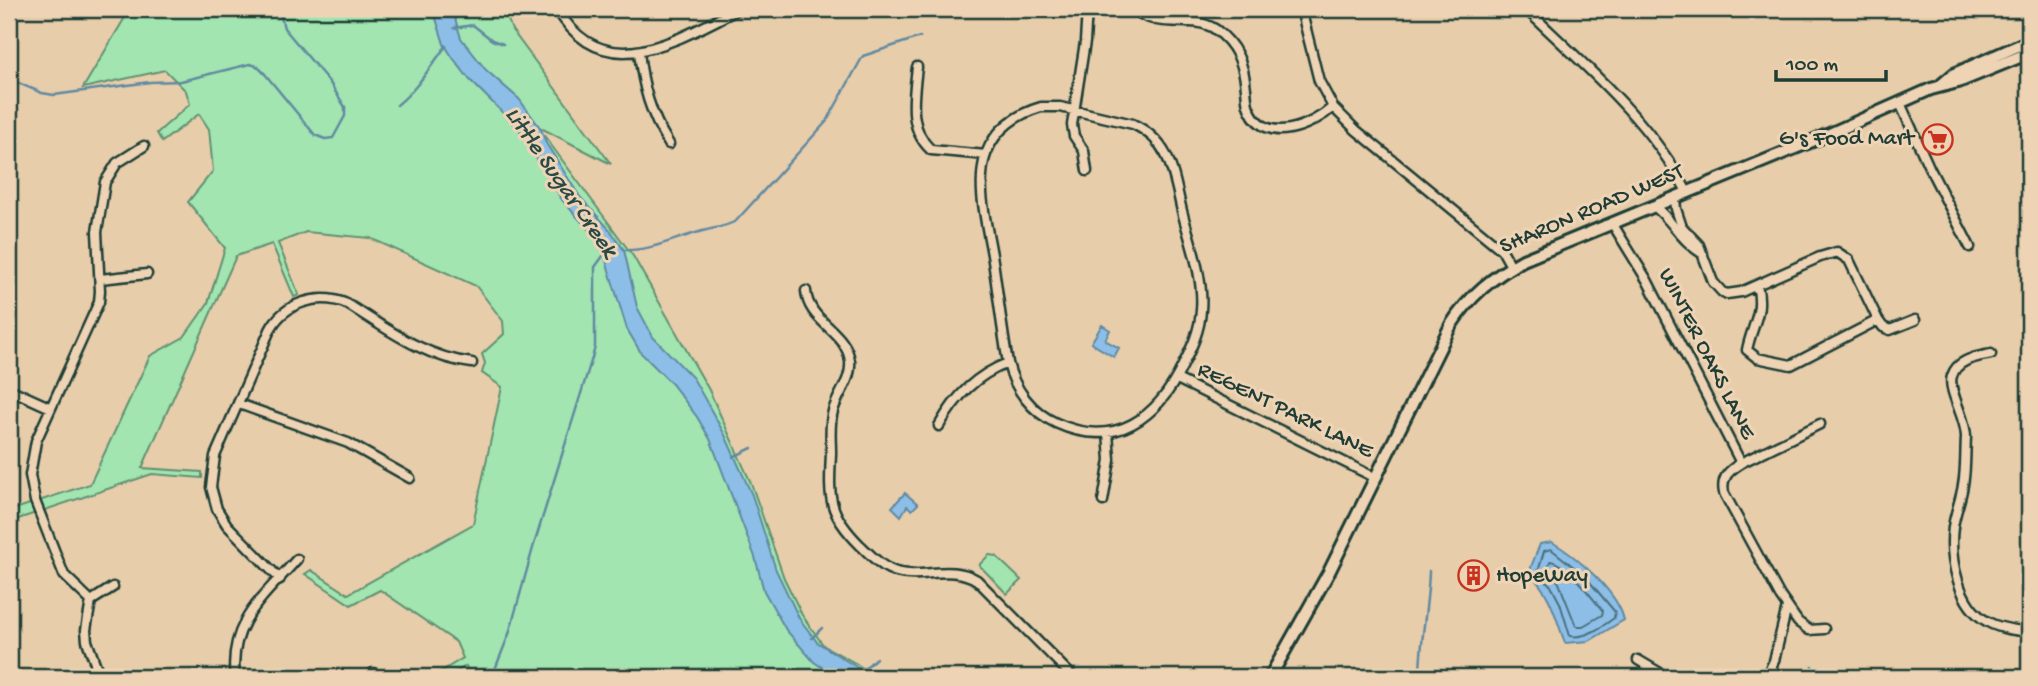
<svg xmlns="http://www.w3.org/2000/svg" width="2038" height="686" font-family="'Gochi Hand',sans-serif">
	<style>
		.green { fill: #a2e5b0; stroke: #609172; stroke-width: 2 }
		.water { fill: #8dbee8; stroke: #618aa0; stroke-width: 2 }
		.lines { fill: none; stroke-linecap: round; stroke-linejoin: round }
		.shore { stroke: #4b717c; stroke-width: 2 }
		.stream { stroke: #618aa0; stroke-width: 2.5 }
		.minor-casing { stroke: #1f3d34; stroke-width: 13 }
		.secondary-casing { stroke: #1f3d34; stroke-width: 16 }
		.minor { stroke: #eed4b5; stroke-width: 8 }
		.secondary { stroke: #eed4b5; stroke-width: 10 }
		.labels { text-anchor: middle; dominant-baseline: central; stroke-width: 6; stroke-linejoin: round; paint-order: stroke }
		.poi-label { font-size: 23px; fill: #1f3d34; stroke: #eed4b5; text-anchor: end }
		.street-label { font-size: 23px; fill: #1f3d34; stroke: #eed4b5 }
		.water-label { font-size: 24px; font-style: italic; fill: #2a4a46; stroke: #eed4b5 }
	</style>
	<rect width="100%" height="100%" fill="#e8cdab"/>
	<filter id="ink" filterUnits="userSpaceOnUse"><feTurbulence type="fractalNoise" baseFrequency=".0143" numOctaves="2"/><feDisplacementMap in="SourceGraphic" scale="14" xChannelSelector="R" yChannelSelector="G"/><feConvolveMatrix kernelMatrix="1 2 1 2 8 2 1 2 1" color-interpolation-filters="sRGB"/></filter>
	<g filter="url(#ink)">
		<!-- green -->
		<path class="green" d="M130 9H504L512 30 611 164 537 126 633 256 709 390 751 483 784 578 802 615 824 646 857 664 875 677H471L466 666 447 677H432L463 658 456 642 380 590 351 605 305 574 311 570 348 594 473 524 502 387 482 373 485 363 482 354 504 334 503 321 476 286 370 238 306 232 278 243 299 295 294 297 272 244 236 256 142 468 202 472V478L152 474 9 522V511L90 484 150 356 184 337 208 303 225 248 188 202 213 171 209 129 199 114 162 142 157 133 190 104 186 91 165 70 83 88Z
			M989 555 996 556 1021 580 1007 594 979 565Z"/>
		<!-- water -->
		<path class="water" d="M433 9H452L461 38 486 70 519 99 541 129 546 143 580 197 610 230 624 250 637 307 653 337 693 378 725 435 752 495 776 570 799 618 817 642 872 677 834 675 814 662 786 630 764 591 755 557 710 439 697 417 672 384 641 353 627 329 604 254 597 239 562 200 518 128 470 80 453 58 444 44Z
			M1102 325 1110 330 1105 340 1119 348 1114 357 1091 343Z
			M905 493 918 504 912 510 907 506 901 516 892 507Z
			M1552 542C1576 556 1618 592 1624 620L1589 641 1565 643C1555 616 1552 596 1531 575V567L1540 544Z"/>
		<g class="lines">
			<!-- shore -->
			<path class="shore" d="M1551 549 1584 575 1615 612 1614 618C1602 627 1585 639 1570 636L1560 603 1551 586 1538 572 1544 551Z
				M1550 561C1567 563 1592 598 1603 611L1602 615 1583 626H1576L1559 583 1548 569Z"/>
			<!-- stream -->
			<path class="stream" d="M454 28 473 25 492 40 503 44
				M9 79 42 93 54 95 150 82 181 81 250 64 257 66 265 74 315 135 325 139 333 138 345 116V107L330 83 284 28 279 9
				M397 105C418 88 430 67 446 46
				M624 250C650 251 674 239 699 232 712 228 723 228 736 221L827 121 863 56 920 37
				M733 457 752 448
				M812 638 822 628
				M1812 666 1815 677
				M861 672 876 658
				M492 677 509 634 533 548 592 358 595 347V267L606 252
				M1420 677C1420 641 1428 607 1429 571"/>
			<defs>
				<path id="minor" d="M557 9C604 89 679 38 739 9
					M1087 9 1085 42 1072 125 1074 136 1084 151 1087 171
					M1133 9C1162 32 1190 13 1215 29 1236 44 1244 64 1246 89 1247 96 1246 103 1250 110 1266 146 1312 126 1333 107
					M1301 9 1319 81 1333 107 1356 130 1502 250 1511 266
					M1526 9C1583 64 1651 121 1687 192
					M639 52C643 87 650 114 669 144
					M917 67C914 96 907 128 931 150L986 155
					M1900 103 1929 167 1970 247
					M1041 107H1060L1133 124C1171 142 1173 173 1182 211 1190 242 1204 278 1201 310 1200 330 1192 347 1183 365 1158 418 1115 450 1056 423 1032 412 1014 389 1008 363 1002 329 998 295 993 261 988 228 975 187 986 154 995 129 1017 114 1041 107Z
					M1675 198 1676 209 1682 227 1699 245 1713 282 1722 292 1727 294 1741 292 1820 257 1837 252 1849 260 1878 320 1883 327 1890 330 1915 320
					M1654 206C1673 221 1682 242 1703 254
					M1612 223 1647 280 1741 463 1820 424
					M100 279 147 274
					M1757 285C1764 313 1752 324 1747 350L1757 358 1791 365 1878 320
					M806 291C808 322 846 330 850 361 852 380 838 393 833 411 829 424 831 439 831 453 829 498 827 512 860 545 869 553 878 564 889 569 916 583 948 562 977 580L1073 677
					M1991 354C1977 357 1957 359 1952 376 1947 390 1966 417 1966 437 1965 453 1966 469 1963 485 1961 499 1955 513 1953 527 1949 558 1958 606 1988 622 2000 629 2016 630 2029 632
					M1177 379 1376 478
					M9 389 51 408
					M239 404 348 443 410 478
					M939 426C956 396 976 375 1008 363
					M1741 463C1728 471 1721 478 1724 493L1780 596 1798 622 1809 630 1824 629
					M1103 501 1110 460 1108 432
					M280 579 227 525 217 509 211 487 215 456 270 330C284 303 318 292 347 304 386 328 425 358 472 363
					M91 601 64 575 35 501 30 475 36 441 99 302 100 291 97 232 105 182 117 163 144 146
					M1638 660 1667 677
					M373 673 383 677
					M100 677 87 641 86 630 91 601 113 587
					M235 677C228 622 265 596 297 559
					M1766 677 1774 661 1787 607"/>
				<path id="secondary" d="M1941 85 1954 74 2029 41
					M1270 677 1329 572 1451 325C1470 295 1493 277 1523 260L1827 135 1931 89 1958 82 2029 53"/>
			</defs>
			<!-- minor casing -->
			<use href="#minor" class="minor-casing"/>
			<!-- secondary casing -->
			<use href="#secondary" class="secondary-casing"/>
			<!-- minor -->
			<use href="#minor" class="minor"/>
			<!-- secondary -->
			<use href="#secondary" class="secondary"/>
		</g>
	</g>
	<!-- icons -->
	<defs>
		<symbol id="supermarket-ring" viewBox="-11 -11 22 22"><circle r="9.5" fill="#eed4b5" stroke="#c8321e" stroke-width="1.5"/><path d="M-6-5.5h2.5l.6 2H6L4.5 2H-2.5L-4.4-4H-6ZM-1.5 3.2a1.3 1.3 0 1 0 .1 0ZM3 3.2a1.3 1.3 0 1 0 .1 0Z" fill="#c8321e"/></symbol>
		<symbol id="building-ring" viewBox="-11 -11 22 22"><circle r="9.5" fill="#eed4b5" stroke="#c8321e" stroke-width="1.5"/><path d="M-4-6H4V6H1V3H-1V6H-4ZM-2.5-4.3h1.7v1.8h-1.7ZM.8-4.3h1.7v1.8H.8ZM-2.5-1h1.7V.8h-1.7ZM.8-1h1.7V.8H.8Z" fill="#c8321e"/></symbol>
	</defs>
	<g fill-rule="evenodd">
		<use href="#supermarket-ring" x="1920" y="122" width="35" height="35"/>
		<use href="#building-ring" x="1456" y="558" width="35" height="35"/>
	</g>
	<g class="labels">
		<!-- poi labels -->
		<g class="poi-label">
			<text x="1914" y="139">G's Food Mart</text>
			<text x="1496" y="576" text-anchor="start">HopeWay</text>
		</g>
		<!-- street labels -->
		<g class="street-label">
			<text transform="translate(1592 210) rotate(-23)">SHARON ROAD WEST</text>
			<text transform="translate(1706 354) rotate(63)">WINTER OAKS LANE</text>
			<text transform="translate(1285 411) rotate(26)">REGENT PARK LANE</text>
		</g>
		<!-- water labels -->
		<g class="water-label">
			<text transform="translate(560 183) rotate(55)">Little Sugar Creek</text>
		</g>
	</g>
	<!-- margin -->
	<rect width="2038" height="686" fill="none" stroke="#eed4b5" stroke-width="35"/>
	<rect x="18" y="18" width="2003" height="651" fill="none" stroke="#1f3d34" stroke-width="2.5" filter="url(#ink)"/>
	<!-- scale -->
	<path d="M1776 70v10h110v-10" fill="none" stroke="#1f3d34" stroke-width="3.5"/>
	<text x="1786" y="70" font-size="21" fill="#1f3d34" stroke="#eed4b5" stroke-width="5" paint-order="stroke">100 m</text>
</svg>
